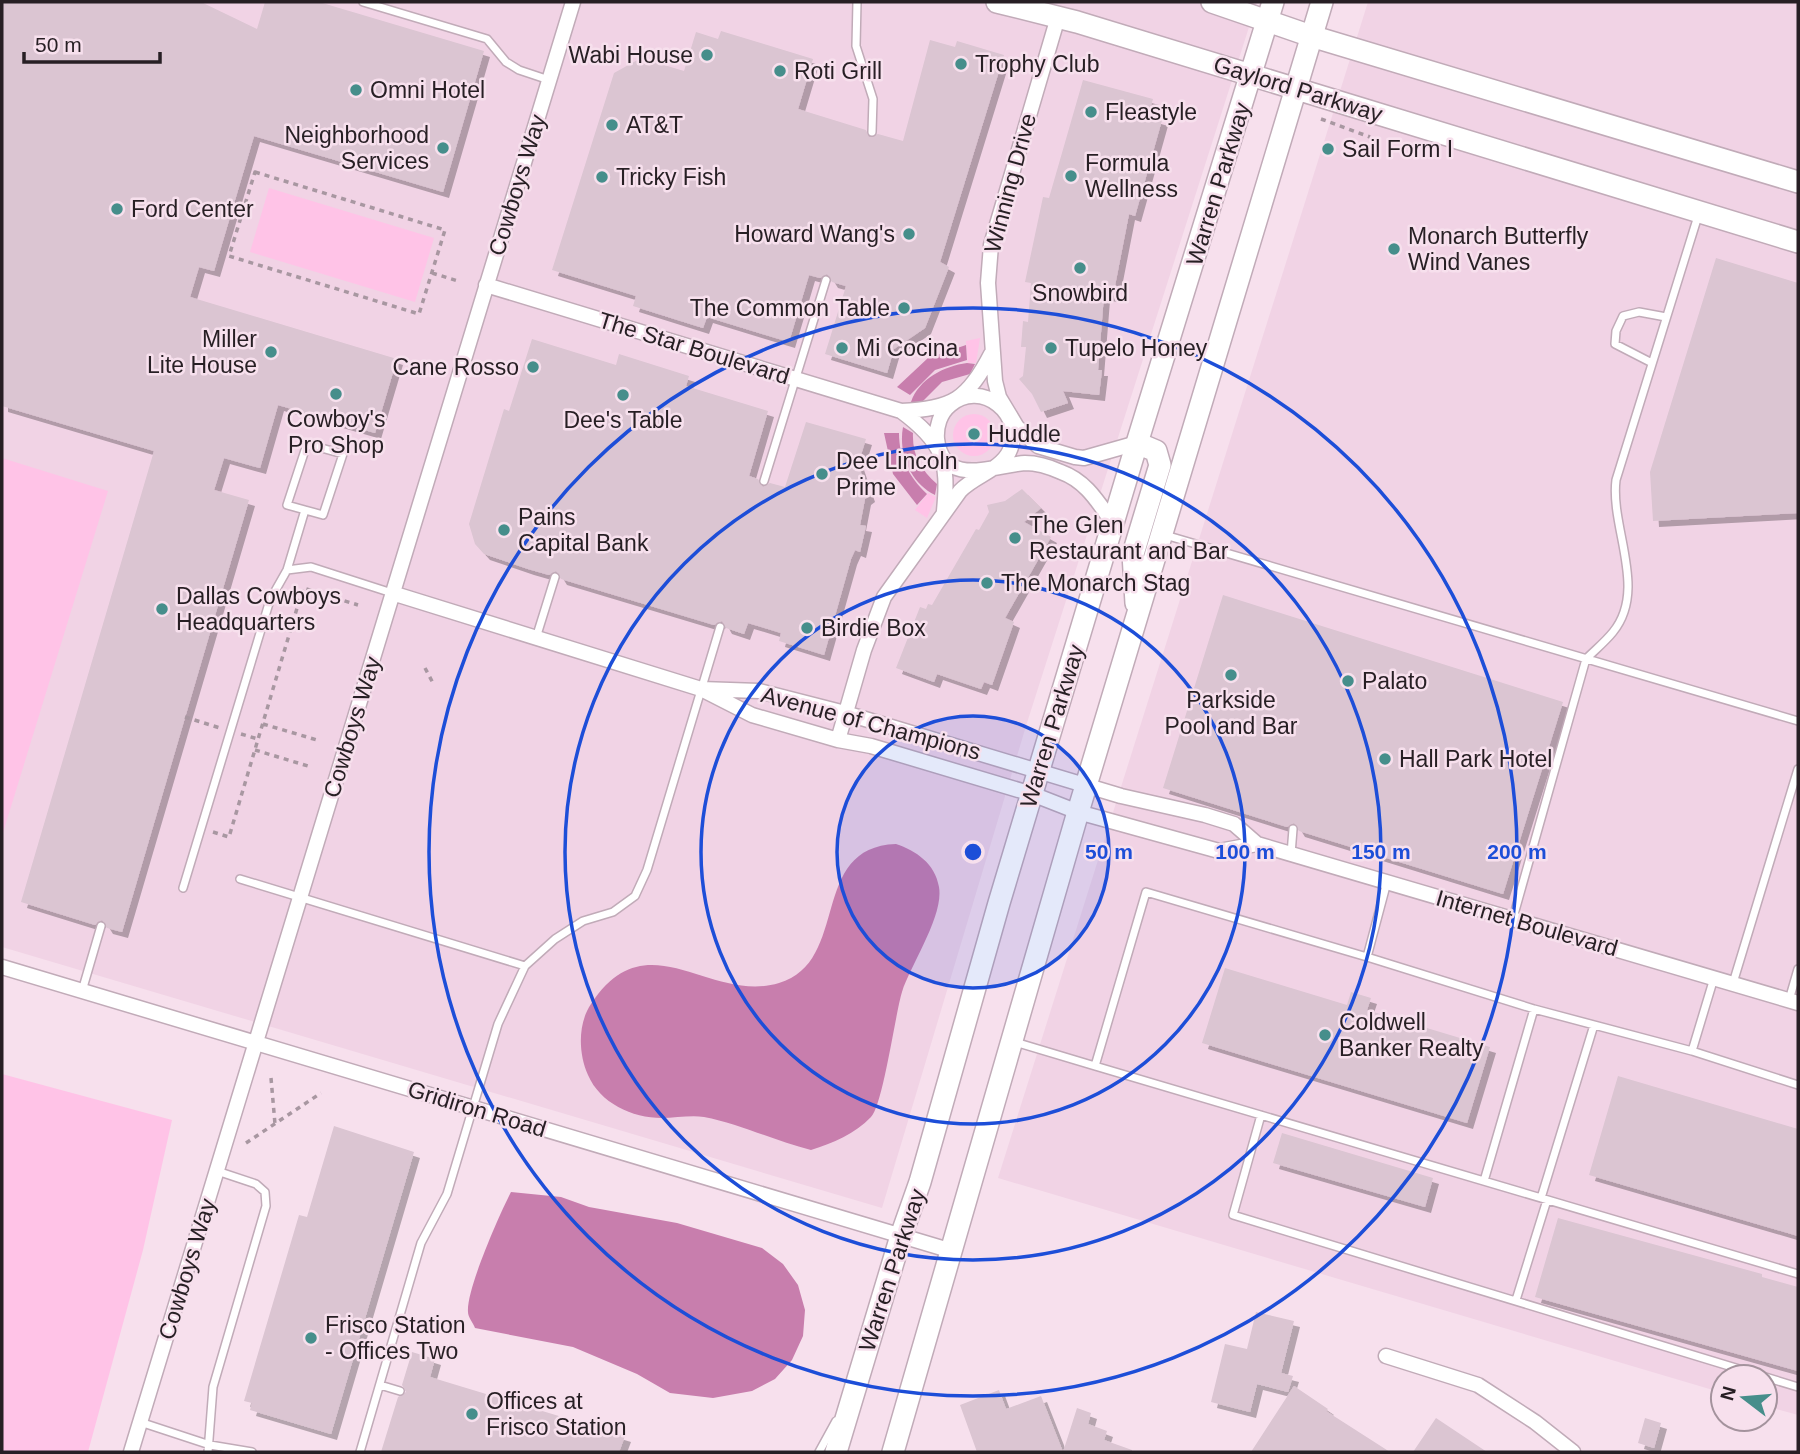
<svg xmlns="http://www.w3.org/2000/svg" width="1800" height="1454" font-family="Arial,sans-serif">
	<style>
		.built { fill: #f1d3e5 }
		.green { fill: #ffc3e7 }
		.water { fill: #c87ead }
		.building { fill: #dbc5d2; filter: url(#shadow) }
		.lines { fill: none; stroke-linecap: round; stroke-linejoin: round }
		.lane-casing { stroke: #c1abb8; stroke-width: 10 }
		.street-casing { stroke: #c1abb8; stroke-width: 17 }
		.secondary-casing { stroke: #c1abb8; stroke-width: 24 }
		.path { stroke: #a897a1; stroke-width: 3.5; stroke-dasharray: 5 5; stroke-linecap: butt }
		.lane { stroke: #fff; stroke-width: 7 }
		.street { stroke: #fff; stroke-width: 14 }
		.secondary { stroke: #fff; stroke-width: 21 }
		.ring { fill: none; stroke: #1d4ed8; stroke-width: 3.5 }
		.poi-dot { fill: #468e8b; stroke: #f7e0ed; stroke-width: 2.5 }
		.labels { text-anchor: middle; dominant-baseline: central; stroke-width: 5; stroke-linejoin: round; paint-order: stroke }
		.poi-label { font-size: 23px; fill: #271f24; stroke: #f7e0ed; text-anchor: start }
		.street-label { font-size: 23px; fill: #271f24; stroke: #f7e0ed }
		.centre { fill: #1d4ed8; stroke: #f7e0ed; stroke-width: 3.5 }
		.ring-label { font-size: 21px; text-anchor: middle; font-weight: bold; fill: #1d4ed8; stroke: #f7e0ed; stroke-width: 5; stroke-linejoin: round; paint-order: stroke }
	</style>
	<defs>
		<filter id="shadow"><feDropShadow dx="6" dy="6" stdDeviation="0" flood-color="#0004"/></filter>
	</defs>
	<rect width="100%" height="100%" fill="#f7e0ed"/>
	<!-- built -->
	<path class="built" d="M2 2H1257L1026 726 882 1208 2 947Z
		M1368 2H1798V1415L1765 1406V1377H1723V1393L998 1178Z"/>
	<!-- green -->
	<path class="green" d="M269 188 434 238 415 302 250 252Z
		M980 338 976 363H968L966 341Z
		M953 435a21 21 0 1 1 42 0a21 21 0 1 1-42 0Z
		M2 458 108 491 2 836Z
		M928 493 936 497 927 518 915 510Z
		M2 1074 172 1120 143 1250 88 1452H2Z"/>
	<!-- water -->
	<path class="water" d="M966 345 967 360 935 370 910 395 897 387 928 358Z
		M967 363 975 364 970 374 942 382 921 403 911 402C919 379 944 366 967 363Z
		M903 427 913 433C912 455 921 470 937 484L935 495C911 483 898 454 903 427Z
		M884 433H899C899 458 909 477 927 494L917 505 893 474Z
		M896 844C916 851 935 863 939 887 944 916 911 964 902 992 895 1015 883 1105 871 1117 855 1134 833 1143 811 1150 775 1141 740 1124 704 1117 691 1115 675 1118 662 1118 632 1118 600 1103 588 1075 578 1053 578 1023 591 1004 647 918 709 1004 779 983 851 962 808 847 896 844Z
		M511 1192 561 1197 589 1207 677 1223 762 1248 783 1264 798 1285 805 1310 803 1336 792 1360 775 1379 752 1391 713 1398 670 1393 637 1374 573 1347 475 1328C473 1323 468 1317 468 1312 466 1290 500 1213 511 1192Z"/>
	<!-- building -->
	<path class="building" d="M2 2H201L257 29 265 2H319L484 51 443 192 254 136 214 271 199 267 190 297 397 359 375 433 278 405 260 468 224 458 214 490 249 500 122 932 107 928 102 920 95 925 21 902 154 451 2 406Z
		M721 31 813 59 798 109 866 130 869 137 878 134 903 141 930 40 955 47 957 41 1004 55 940 262 949 267 925 328 894 349 887 373 825 354 846 286 832 282 827 274 820 278 809 275 789 342 707 317 703 328 633 306 636 296 552 270 614 73 641 58 684 71 696 32 718 39Z
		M1083 80 1153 99 1148 116 1162 120 1135 216 1129 214 1113 296 1104 295 1098 370H1102L1099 395 1063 391 1068 403 1041 412 1032 394 1019 379 1023 376 1026 347H1021L1023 321 1028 322 1031 283 1025 282 1043 197 1049 198Z
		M1716 258 1798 283V513L1653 521 1650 472Z
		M532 339 616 365 619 354 689 376 686 386 768 411 749 476 758 479 763 487 770 483 785 487 806 422 866 439 858 464 869 496 865 499 860 525 866 526 860 552 855 550 851 559 824 655 779 641 781 633 748 623 744 634 726 628 722 621 714 625 561 579 556 571 549 575 528 569 484 554 475 544 469 524 504 409 509 411Z
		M1022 489 1041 508 1024 522 1051 537 1005 618 1014 622 992 685 984 682 981 689 937 674 934 682 896 668 920 607 926 609 928 604 932 605 976 529 979 530 989 512 987 505 1005 501Z
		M1223 595 1563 702 1503 894 1299 831 1294 823 1287 827 1163 788Z
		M1225 968 1347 1005 1351 992 1371 998 1367 1010 1490 1047 1467 1123 1202 1043Z
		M1618 1076 1798 1129V1236L1589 1175Z
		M334 1126 414 1152 331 1434 250 1410 252 1403 244 1401 299 1215 307 1217Z
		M1282 1133 1433 1178 1425 1207 1273 1163Z
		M1558 1218 1762 1274V1277L1798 1287V1371L1535 1297Z
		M1256 1312 1294 1321 1281 1373 1293 1376 1288 1392 1257 1384 1250 1412 1211 1402 1225 1344 1247 1349Z
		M412 1352 435 1359 430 1377 625 1436 619 1452H381L398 1397 406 1392 402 1385Z
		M1294 1386 1328 1409 1326 1411 1390 1452H1251Z
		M999 1390 1006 1409 1041 1396 1063 1452 1077 1408 1091 1413 1088 1424 1107 1431 1104 1440 1132 1450V1452H977L960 1405Z
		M1436 1418 1487 1452H1413Z
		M1645 1418 1661 1423 1654 1448 1638 1443Z"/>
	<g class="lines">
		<defs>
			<path id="lane" d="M363 2 487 39 506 62 519 70 549 80
				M857 2 856 46 873 99 872 132
				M1652 363 1615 344 1616 331 1623 316 1639 312 1666 317
				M764 481 826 280
				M1165 535 1798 721
				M287 570 305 510 287 505 307 444 343 454 323 515 305 510
				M536 638 555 577
				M1291 854 1293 829
				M240 879 525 966
				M1387 882 1367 957 1146 892 1095 1066 1798 1274
				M183 888 270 600 287 570 311 567 392 593
				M1513 918 1586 659C1595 650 1605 642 1613 632 1648 589 1610 528 1616 480L1698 216
				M1367 957 1534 1009 1692 1051
				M1714 978 1692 1051 1798 1085
				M1733 983 1798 769
				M82 991 101 926
				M1789 1000 1798 969
				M1015 1042 1095 1066
				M1261 1115 1233 1215 1798 1387
				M1484 1181 1534 1009
				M1541 1198 1594 1025
				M1516 1300 1547 1200
				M380 1385 400 1391
				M140 1422 210 1445 252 1452
				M208 1452 213 1387 266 1206 265 1192 256 1184 217 1171
				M360 1452 421 1243 447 1194 498 1024 525 966 555 939 583 921 613 912 635 896 647 870 720 627
				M819 1452 836 1421"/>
			<path id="street" d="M1058 17 991 245 988 283 995 381 999 397 1017 427 1038 446 1075 457 1084 458 1137 443
				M486 285 901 411C952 409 968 399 991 354
				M901 411C943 442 949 460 944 511
				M392 593 701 689 752 715 838 740 871 746 1032 794 1078 812 1219 851 1257 844
				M701 689 759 691 845 713 1121 796 1205 815 1234 824 1257 844 1798 1003
				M838 740 864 650 884 597 960 491C974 476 1000 470 1009 452 1027 415 981 378 950 405 940 413 936 427 937 439 943 489 995 465 1025 463 1037 463 1050 467 1061 472 1086 481 1098 502 1113 523
				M2 967 952 1251
				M1386 1356 1478 1385 1535 1422 1573 1452
				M131 1452 573 2"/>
			<path id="secondary" d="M997 2 1077 22 1798 242
				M1212 2 1311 36 1798 182
				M1136 603 1133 554 1160 465 1156 451 1137 443
				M836 1452 901 1236 920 1182 999 903 1137 443 1273 2
				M893 1452 1078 812 1322 2"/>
		</defs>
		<!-- lane casing -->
		<use href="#lane" class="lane-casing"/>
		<!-- street casing -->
		<use href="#street" class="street-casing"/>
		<!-- secondary casing -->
		<use href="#secondary" class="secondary-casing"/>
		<!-- path -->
		<path class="path" d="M1321 119 1370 137
			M255 172 445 230 419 314 229 256Z
			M432 273 458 281
			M425 668 433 683
			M185 717 220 728
			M263 724 317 740
			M241 734 258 739
			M255 750 308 766
			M213 832 229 837 303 588 358 605
			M271 1078 275 1124
			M246 1143 321 1093"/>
		<!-- lane -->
		<use href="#lane" class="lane"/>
		<!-- street -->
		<use href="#street" class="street"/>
		<!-- secondary -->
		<use href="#secondary" class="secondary"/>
	</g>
	<!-- distance rings -->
	<circle cx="973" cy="852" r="136" fill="#1d4ed8" fill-opacity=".12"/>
	<g class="ring">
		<circle cx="973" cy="852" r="136"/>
		<circle cx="973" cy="852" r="272"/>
		<circle cx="973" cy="852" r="408"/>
		<circle cx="973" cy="852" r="544"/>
	</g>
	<!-- markers -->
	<g class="poi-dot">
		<circle cx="707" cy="55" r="7"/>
		<circle cx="961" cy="64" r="7"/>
		<circle cx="780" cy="71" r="7"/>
		<circle cx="356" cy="90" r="7"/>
		<circle cx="1091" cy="112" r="7"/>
		<circle cx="612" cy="125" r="7"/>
		<circle cx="443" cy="148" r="7"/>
		<circle cx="1328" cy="149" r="7"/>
		<circle cx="1071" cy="176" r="7"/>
		<circle cx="602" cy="177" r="7"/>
		<circle cx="117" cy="209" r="7"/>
		<circle cx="909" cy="234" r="7"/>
		<circle cx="1394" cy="249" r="7"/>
		<circle cx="1080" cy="268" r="7"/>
		<circle cx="904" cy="308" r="7"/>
		<circle cx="842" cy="348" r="7"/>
		<circle cx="1051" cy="348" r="7"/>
		<circle cx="271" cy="352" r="7"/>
		<circle cx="533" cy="367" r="7"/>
		<circle cx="336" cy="394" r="7"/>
		<circle cx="623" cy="395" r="7"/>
		<circle cx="974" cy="434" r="7"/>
		<circle cx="822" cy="474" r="7"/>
		<circle cx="504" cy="530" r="7"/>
		<circle cx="1015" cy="538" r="7"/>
		<circle cx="987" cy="583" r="7"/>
		<circle cx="162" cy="609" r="7"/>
		<circle cx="807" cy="628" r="7"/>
		<circle cx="1231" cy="675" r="7"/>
		<circle cx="1348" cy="681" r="7"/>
		<circle cx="1385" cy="759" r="7"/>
		<circle cx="1325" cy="1035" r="7"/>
		<circle cx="311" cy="1338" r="7"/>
		<circle cx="472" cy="1414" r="7"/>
	</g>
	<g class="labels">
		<!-- poi labels -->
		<g class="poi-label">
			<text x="693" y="55" text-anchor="end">Wabi House</text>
			<text x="975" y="64">Trophy Club</text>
			<text x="794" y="71">Roti Grill</text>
			<text x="370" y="90">Omni Hotel</text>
			<text x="1105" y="112">Fleastyle</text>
			<text x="626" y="125">AT&amp;T</text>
			<text x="429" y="135" text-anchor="end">Neighborhood<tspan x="429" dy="26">Services</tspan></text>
			<text x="1342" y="149">Sail Form I</text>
			<text x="1085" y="163">Formula<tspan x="1085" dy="26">Wellness</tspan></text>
			<text x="616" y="177">Tricky Fish</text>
			<text x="131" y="209">Ford Center</text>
			<text x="895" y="234" text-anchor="end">Howard Wang's</text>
			<text x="1408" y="236">Monarch Butterfly<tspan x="1408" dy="26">Wind Vanes</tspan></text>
			<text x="1080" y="293" text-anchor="middle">Snowbird</text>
			<text x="890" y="308" text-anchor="end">The Common Table</text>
			<text x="257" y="339" text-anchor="end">Miller<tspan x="257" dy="26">Lite House</tspan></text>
			<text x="856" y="348">Mi Cocina</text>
			<text x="1065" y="348">Tupelo Honey</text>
			<text x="519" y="367" text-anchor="end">Cane Rosso</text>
			<text x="336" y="419" text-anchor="middle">Cowboy's<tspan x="336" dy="26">Pro Shop</tspan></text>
			<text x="623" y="420" text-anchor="middle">Dee's Table</text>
			<text x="988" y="434">Huddle</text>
			<text x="836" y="461">Dee Lincoln<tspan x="836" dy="26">Prime</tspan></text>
			<text x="518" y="517">Pains<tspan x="518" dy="26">Capital Bank</tspan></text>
			<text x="1029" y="525">The Glen<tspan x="1029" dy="26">Restaurant and Bar</tspan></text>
			<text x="1001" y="583">The Monarch Stag</text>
			<text x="176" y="596">Dallas Cowboys<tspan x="176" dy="26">Headquarters</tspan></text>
			<text x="821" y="628">Birdie Box</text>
			<text x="1362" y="681">Palato</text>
			<text x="1231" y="700" text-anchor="middle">Parkside<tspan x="1231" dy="26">Pool and Bar</tspan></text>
			<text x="1399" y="759">Hall Park Hotel</text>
			<text x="1339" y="1022">Coldwell<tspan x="1339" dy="26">Banker Realty</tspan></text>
			<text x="325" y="1325">Frisco Station<tspan x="325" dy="26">- Offices Two</tspan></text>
			<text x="486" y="1401">Offices at<tspan x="486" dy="26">Frisco Station</tspan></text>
		</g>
		<!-- street labels -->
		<g class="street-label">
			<text transform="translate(1298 89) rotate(17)">Gaylord Parkway</text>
			<text transform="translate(1010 183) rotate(-75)">Winning Drive</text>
			<text transform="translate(1218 184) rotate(-73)">Warren Parkway</text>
			<text transform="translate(517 185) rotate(-73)">Cowboys Way</text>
			<text transform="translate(694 348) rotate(17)">The Star Boulevard</text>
			<text transform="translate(871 723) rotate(15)">Avenue of Champions</text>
			<text transform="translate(1052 726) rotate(-73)">Warren Parkway</text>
			<text transform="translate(352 727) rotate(-73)">Cowboys Way</text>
			<text transform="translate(1527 923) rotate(16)">Internet Boulevard</text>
			<text transform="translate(477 1109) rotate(17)">Gridiron Road</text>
			<text transform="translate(187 1269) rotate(-73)">Cowboys Way</text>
			<text transform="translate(892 1270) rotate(-72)">Warren Parkway</text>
		</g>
	</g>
	<circle cx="973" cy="852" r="10" class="centre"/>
	<g class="ring-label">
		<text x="1109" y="859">50 m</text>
		<text x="1245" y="859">100 m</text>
		<text x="1381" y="859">150 m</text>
		<text x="1517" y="859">200 m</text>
	</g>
	<!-- border -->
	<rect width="1800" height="1454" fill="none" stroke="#271f24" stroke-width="7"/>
	<!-- north arrow -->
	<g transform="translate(1744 1398) rotate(286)"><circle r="33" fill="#f7e0ed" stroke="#a4939d" stroke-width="2"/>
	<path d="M0-5L12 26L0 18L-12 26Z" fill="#468e8b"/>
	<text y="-10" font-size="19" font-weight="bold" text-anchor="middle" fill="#271f24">N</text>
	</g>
	<!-- scale -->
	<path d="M24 52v10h136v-10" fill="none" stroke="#271f24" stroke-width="3.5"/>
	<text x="35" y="52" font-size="21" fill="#271f24" stroke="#f7e0ed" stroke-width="5" paint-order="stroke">50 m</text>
</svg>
